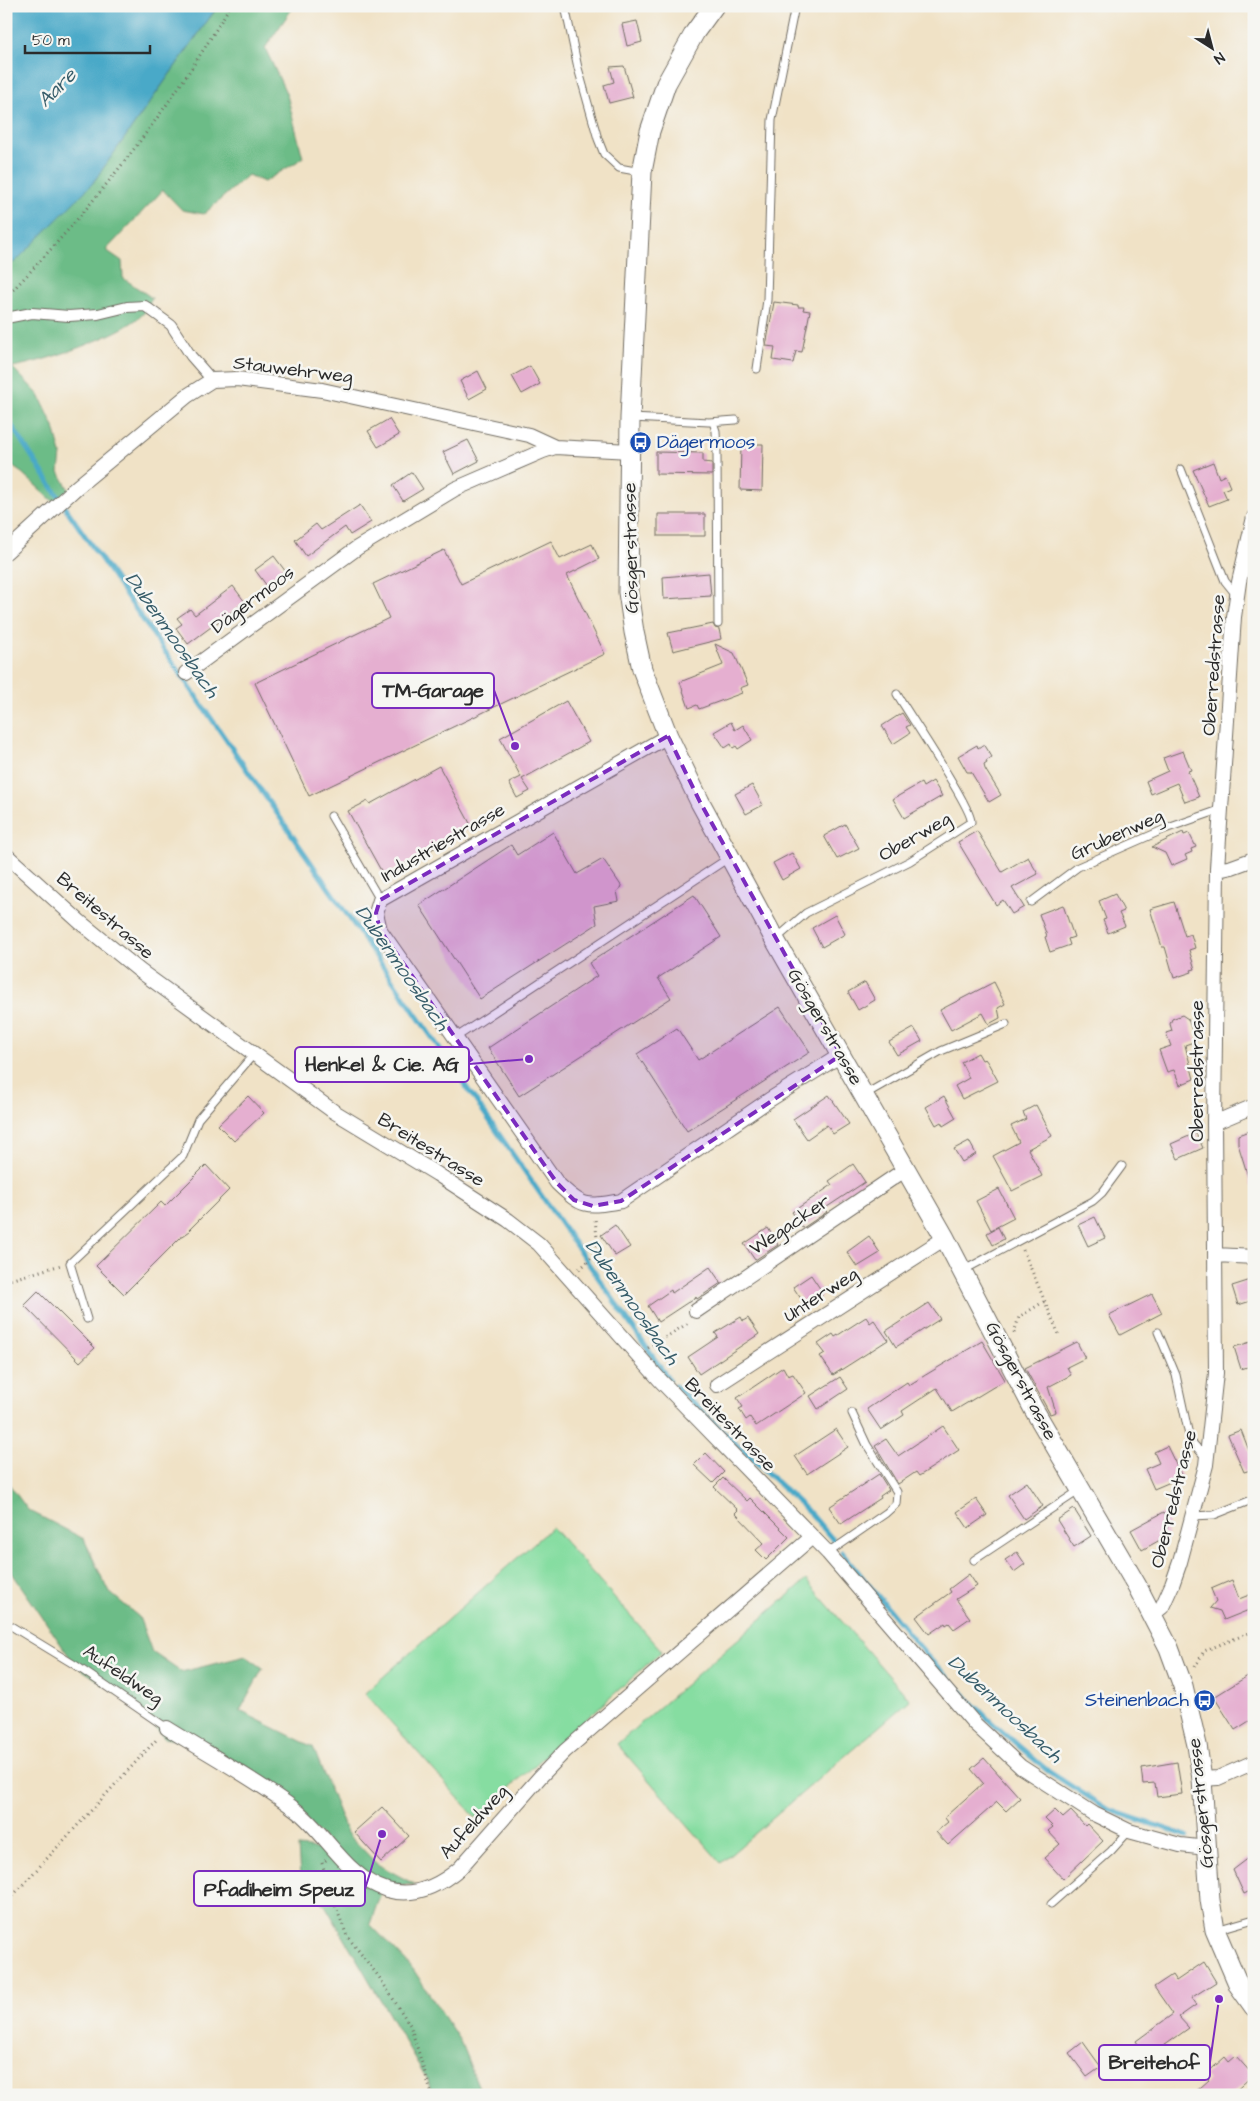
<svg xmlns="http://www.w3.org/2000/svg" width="1260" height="2101" font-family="'Architects Daughter',sans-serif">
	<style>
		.green { fill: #86dda1; stroke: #588466 }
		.forest { fill: #6cbc87; stroke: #4c7459 }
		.water { fill: #49a9c8; stroke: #3a6a7a }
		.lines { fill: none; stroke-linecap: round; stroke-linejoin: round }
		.stream { stroke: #49a9c8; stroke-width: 5 }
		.building { fill: #e5afd0 }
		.service-casing { stroke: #706b61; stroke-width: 9 }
		.pedestrian-casing { stroke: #706b61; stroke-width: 12 }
		.minor-casing { stroke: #706b61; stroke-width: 16 }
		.secondary-casing { stroke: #706b61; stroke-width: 21 }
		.path { stroke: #706b61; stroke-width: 3; stroke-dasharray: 1 4; stroke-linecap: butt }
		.service { stroke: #fff; stroke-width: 7 }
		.pedestrian { stroke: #fff; stroke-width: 10 }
		.minor { stroke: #fff; stroke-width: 14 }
		.secondary { stroke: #fff; stroke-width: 19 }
		.marked { fill: #7b2cbf; fill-opacity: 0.2; stroke: #7b2cbf; stroke-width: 4; stroke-dasharray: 10 6; stroke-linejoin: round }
		.labels { text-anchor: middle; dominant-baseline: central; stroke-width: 5; stroke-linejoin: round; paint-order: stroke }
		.street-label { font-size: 19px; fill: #2b2b2b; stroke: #f6f6f2 }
		.transit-label { font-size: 19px; fill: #164399; stroke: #f6f6f2; text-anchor: start }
		.water-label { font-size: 20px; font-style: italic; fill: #375d6a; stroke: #f6f6f2 }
		.leader { fill: none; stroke: #7b2cbf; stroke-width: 2 }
		.callout-dot { fill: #7b2cbf; stroke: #f6f6f2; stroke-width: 2 }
		.callout { fill: #f6f6f2; stroke: #7b2cbf; stroke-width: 2 }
		.callout-label { font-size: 20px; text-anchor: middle; font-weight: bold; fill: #2b2b2b }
	</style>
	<rect width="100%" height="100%" fill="#f6f6f2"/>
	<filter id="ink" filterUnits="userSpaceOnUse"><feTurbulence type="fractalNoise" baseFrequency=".02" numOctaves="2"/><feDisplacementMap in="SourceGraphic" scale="10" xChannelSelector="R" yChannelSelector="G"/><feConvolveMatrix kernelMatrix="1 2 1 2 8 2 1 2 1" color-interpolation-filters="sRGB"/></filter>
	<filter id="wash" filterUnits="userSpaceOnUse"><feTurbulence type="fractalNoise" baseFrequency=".0096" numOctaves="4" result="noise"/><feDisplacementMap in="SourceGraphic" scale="20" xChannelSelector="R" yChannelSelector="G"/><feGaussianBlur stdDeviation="1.12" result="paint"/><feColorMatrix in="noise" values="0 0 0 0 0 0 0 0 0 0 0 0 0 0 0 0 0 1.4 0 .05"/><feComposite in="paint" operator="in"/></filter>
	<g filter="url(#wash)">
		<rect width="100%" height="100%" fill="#f0e2c6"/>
		<!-- green -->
		<path class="green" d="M552 1527 662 1651 476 1818 365 1693Z
			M806 1580 910 1700 721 1863 617 1744Z"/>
		<!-- forest -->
		<path class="forest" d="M218 6H294L265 48 287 95 303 158 264 182 248 175 204 214 182 210 163 190 106 250 122 261 123 278 152 298C149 303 147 311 142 315 119 336 44 362 12 367L39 395 54 427 61 454 59 472 70 492 55 503 22 473 6 462V267L92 184Z
			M6 1480 28 1510 84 1539 108 1591 139 1617 152 1652 181 1672 246 1656 263 1668 240 1711 313 1747 347 1833 377 1864 416 1885 384 1884 370 1924 413 1969 460 2041 482 2095H432L428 2081 325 1905 300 1876 298 1847 335 1851 298 1812 192 1743 164 1738 142 1710 75 1665 6 1564Z"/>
		<!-- water -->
		<path class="water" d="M6 6H218L92 184 16 261 6 267Z"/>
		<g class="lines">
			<!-- stream -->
			<path class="stream" d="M6 417 60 499
				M65 507 669 1380
				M675 1386 812 1515 834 1541
				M842 1552 926 1655 991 1722 1048 1771 1107 1809 1187 1836"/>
		</g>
		<g id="blocks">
			<!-- building -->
			<path class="building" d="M637 21 642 42 627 46 622 24Z
				M624 66 633 97 609 103 604 85 614 82 610 67Z
				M774 302 798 305V307H804L803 310 810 311 802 352 796 351 793 363 773 360 775 347 766 346Z
				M530 366 540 384 522 394 512 376Z
				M478 371 487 389 469 399 460 381Z
				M389 419 399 435 378 447 368 431Z
				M468 440 479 461 454 474 443 452Z
				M741 444H763L762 491 740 490Z
				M656 452 703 453V462L712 463V475L656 474Z
				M1213 462 1219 478 1225 475 1230 487 1223 490 1227 499 1209 506 1193 470Z
				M412 472 423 489 403 501 393 485Z
				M360 505 371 522 350 535 345 527 306 556 295 540 316 524 321 530Z
				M658 514H705V536H658Z
				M551 541 560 559 592 544 599 559 567 575 605 654 309 796 255 683 389 618 373 584 444 550 461 584Z
				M274 556 286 572 267 586 255 570Z
				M709 573 711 596 664 599 663 577Z
				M233 586 245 602 188 644 176 628 182 624 177 618 190 609 195 615Z
				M713 624 715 628 719 629 721 639 673 651 668 633Z
				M715 644 734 653 748 685 740 688 742 693 699 709 697 705 689 708 680 682 723 665Z
				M566 701 589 742 522 779 530 791 517 798 509 783 521 777 500 738Z
				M902 713 910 725 906 727 910 733 893 744 882 726Z
				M731 722 735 730 743 725 752 740 738 749 736 746 733 748 731 744 725 748 714 732Z
				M984 744 992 757 986 761 987 763 984 765 985 769 1001 795 989 802 971 772H967L958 756 977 745 978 748Z
				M1183 751 1191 770 1188 771 1199 797 1185 802 1177 783 1151 794 1146 781 1168 771 1163 758Z
				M439 766 472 827 384 876 348 811 368 801 370 804Z
				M933 781 942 796 904 818 893 799 921 783 923 787Z
				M752 785 763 805 746 814 735 794Z
				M845 824 859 848 837 859 824 836Z
				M977 831 1002 872 1028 857 1038 874 1012 888 1024 907 1012 914 1003 900 996 905 958 842Z
				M553 832 577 874 603 859 622 887 617 891 619 901 594 906 597 924 480 999 419 905 511 845 517 855Z
				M1183 832 1184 835 1189 833 1196 847 1191 849 1192 852 1185 855 1187 859 1171 866 1165 853 1152 847Z
				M792 853 801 869 782 880 773 863Z
				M1115 894 1124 911 1119 913 1125 926 1108 933 1103 920 1106 919 1099 901Z
				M694 895 721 937 658 978 671 998 519 1096 488 1048 597 976 589 963Z
				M1174 902 1185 936 1191 934 1195 948 1189 950 1195 969 1191 970 1192 972 1174 978 1165 947H1162L1150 909Z
				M1063 905 1074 937 1068 939 1070 945 1050 952 1045 937 1047 936 1039 914Z
				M835 915 845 934 822 947 812 928Z
				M865 982 875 1000 858 1010 848 992Z
				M994 982 1005 1004 998 1008 1000 1018 989 1024 983 1013 951 1030 940 1010Z
				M780 1007 810 1052 687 1131 637 1054 677 1028 698 1060Z
				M1182 1015 1188 1019 1196 1041 1185 1045 1194 1079 1180 1085 1174 1070 1167 1072 1159 1050 1171 1046 1166 1033 1172 1031 1170 1024 1172 1019Z
				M914 1028 922 1041 897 1055 889 1042Z
				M978 1053 982 1060 985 1059 988 1063 998 1081 962 1099 955 1086 969 1078 961 1062Z
				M829 1095 849 1124 833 1134 827 1125 807 1139 793 1119Z
				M248 1096 264 1113 234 1141 218 1125Z
				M944 1096 956 1118 943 1126 941 1122 936 1125 926 1107Z
				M1036 1105 1052 1136 1028 1149 1042 1176 1012 1191 993 1156 1019 1142 1011 1126 1026 1119 1023 1112Z
				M1249 1131 1254 1145V1186H1251L1238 1144V1135Z
				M1196 1133 1203 1148 1178 1159 1171 1144Z
				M969 1141 976 1154 962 1162 954 1149Z
				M853 1164 865 1182 824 1209 827 1212 803 1228 792 1212 832 1185 829 1181Z
				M206 1165 229 1190 189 1230 190 1231 180 1238 124 1294 96 1266 161 1202 165 1206Z
				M999 1189 1014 1218 991 1230 976 1201Z
				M1095 1217 1105 1238 1088 1246 1078 1225Z
				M615 1225 630 1247 615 1256 601 1235Z
				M998 1227 1004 1239 993 1245 987 1233Z
				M768 1228 778 1245 755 1260 744 1244Z
				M869 1236 880 1253 857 1267 847 1252Z
				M710 1267 721 1283 697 1299 696 1297 658 1322 648 1306 671 1290 672 1293Z
				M811 1275 821 1290 819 1292 822 1296 806 1306 793 1287Z
				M1254 1279V1300L1238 1305 1232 1286Z
				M38 1291 95 1348 80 1362 24 1305Z
				M1152 1294 1162 1313 1120 1335 1109 1315Z
				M929 1303 940 1319 896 1347 886 1331Z
				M741 1317 743 1321 748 1318 759 1334 699 1374 688 1357 718 1337 715 1333Z
				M866 1317 870 1323 874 1320 888 1340 833 1375 820 1356 825 1353 818 1344 833 1334 835 1337Z
				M982 1341 1005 1380 952 1412 937 1388 902 1411 904 1415 881 1430 867 1409 907 1382 909 1385Z
				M1254 1341V1365L1241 1369 1234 1347Z
				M1077 1342 1085 1358 1067 1367 1071 1375 1048 1387 1056 1412 1050 1414 1025 1368Z
				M783 1367 788 1376 793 1374 806 1393 756 1426 750 1417 746 1420 739 1409 743 1407 737 1398Z
				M840 1377 848 1389 818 1409 810 1396Z
				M943 1426 959 1450 919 1476 916 1472 898 1484 875 1446 886 1439 898 1456Z
				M836 1429 848 1447 807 1474 795 1456Z
				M1241 1430 1250 1453 1254 1452V1469L1244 1472 1228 1435Z
				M1167 1446 1182 1477 1154 1489 1145 1469 1159 1463 1154 1452Z
				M706 1453 724 1472 713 1483 694 1465Z
				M879 1474 889 1490 880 1496 881 1498 841 1524 829 1507Z
				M723 1478 747 1501 750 1498 789 1537 766 1560 756 1550 764 1543 735 1513 738 1510 714 1487Z
				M1027 1482 1043 1506 1024 1519 1008 1495Z
				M976 1499 987 1515 968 1528 957 1512Z
				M1074 1509 1091 1536 1074 1547 1057 1520Z
				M1164 1512 1169 1522 1166 1531 1169 1535 1142 1550 1131 1530Z
				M1017 1552 1025 1564 1014 1572 1005 1560Z
				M969 1574 977 1586 956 1599 970 1618 954 1629 949 1623 946 1625 945 1623 929 1634 916 1617 951 1592 949 1589Z
				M1232 1580 1239 1599 1254 1593V1608L1224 1620 1220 1611 1210 1608 1216 1601 1211 1589Z
				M1254 1672V1718L1235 1730 1214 1697Z
				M984 1758 1020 1798 1006 1811 997 1802 948 1845 936 1832 948 1822 945 1818 947 1815 983 1783 971 1769Z
				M1177 1762 1182 1794 1157 1797 1155 1783 1143 1784 1141 1768Z
				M382 1807 409 1836 381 1862 354 1832Z
				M1055 1810 1063 1818 1071 1811 1085 1826 1087 1824 1103 1841 1063 1879 1044 1858 1060 1844 1048 1831 1053 1827 1045 1819Z
				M1254 1854V1889L1244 1894 1233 1870Z
				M1204 1962 1216 1982 1191 1998 1196 2005 1179 2017 1189 2028 1147 2058 1136 2041 1173 2014 1154 1987 1172 1975 1176 1981Z
				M1083 2042 1101 2067 1087 2077 1069 2053Z
				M1236 2056 1253 2075 1231 2095H1192L1209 2080 1205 2075 1225 2057 1229 2062Z"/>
		</g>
	</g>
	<g filter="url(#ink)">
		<use href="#blocks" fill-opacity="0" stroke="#706b61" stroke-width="1"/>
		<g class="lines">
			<defs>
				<path id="service" d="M565 6 578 68 598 139 604 154 619 168 641 172
					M757 369 767 300 772 120 795 6
					M632 418 709 422 736 420
					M713 422 716 431 717 455 718 624
					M1181 469 1225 581 1237 596
					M331 816 380 900
					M1031 902 1078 867 1165 829 1222 809
					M776 939 806 913 910 861 971 822C973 809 908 713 897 694
					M455 1038 730 857
					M864 1095 941 1051 1006 1024
					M964 1270 1093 1201 1102 1193 1122 1166
					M87 1319 70 1263 183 1156 198 1119 254 1054
					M1158 1332 1176 1375 1190 1440 1206 1458
					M1192 1516 1214 1515 1254 1499
					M828 1553 886 1513 896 1504 897 1492 867 1445 852 1413
					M974 1560 1080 1490
					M6 1623 75 1665 167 1728
					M1051 1904 1111 1851 1129 1831
					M1216 1930 1254 1919"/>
				<path id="pedestrian" d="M6 318 32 313 69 316 98 314 127 307 145 306 171 325 191 356 212 380"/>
				<path id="minor" d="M6 552 77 487 187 396 212 380 237 379 322 390 529 435 555 447 630 451
					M186 673 357 548 455 489 543 451 555 447
					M668 736 380 900 376 913 380 930 557 1183C583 1208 586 1207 621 1201L769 1100 841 1055
					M6 855 80 922 140 971 333 1111 437 1174 508 1220 539 1244 660 1380 828 1553 975 1724 1021 1767 1094 1814 1129 1831 1180 1845 1207 1848
					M1218 870 1232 867 1254 859
					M1214 1123 1254 1106
					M1216 1255 1254 1257
					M696 1311 906 1169
					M717 1385 945 1238
					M1152 1615 1162 1607 1172 1585 1180 1562 1206 1465 1216 1373 1214 1123 1217 868 1234 617 1239 582 1254 517
					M167 1728C210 1755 255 1779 296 1810 327 1834 347 1878 387 1890 414 1898 440 1885 460 1868L540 1777 565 1751 812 1537
					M1202 1779 1218 1778 1254 1762"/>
				<path id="secondary" d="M714 6 695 32 666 84 650 131 642 172 630 418 628 592 634 632 642 669 668 736 700 802 775 940 945 1238 1033 1408 1137 1586 1169 1648 1183 1686 1197 1745 1202 1779 1210 1900 1215 1930 1239 1986 1254 2007"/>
			</defs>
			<!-- service casing -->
			<use href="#service" class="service-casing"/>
			<!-- pedestrian casing -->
			<use href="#pedestrian" class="pedestrian-casing"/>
			<!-- minor casing -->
			<use href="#minor" class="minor-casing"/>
			<!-- secondary casing -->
			<use href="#secondary" class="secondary-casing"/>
			<!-- path -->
			<path class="path" d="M6 297C90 211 169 111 230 6
				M1023 1250 1060 1337
				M579 1269C603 1251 597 1245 595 1218
				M6 1281 61 1265
				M1014 1333 1019 1317 1045 1301
				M648 1348 690 1322
				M1195 1667 1204 1651 1254 1631
				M1250 1748 1254 1737
				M326 1860 322 1863 332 1897 347 1936 379 1977 410 2025 432 2095
				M6 1903 158 1738"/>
			<!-- service -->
			<use href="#service" class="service"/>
			<!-- pedestrian -->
			<use href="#pedestrian" class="pedestrian"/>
			<!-- minor -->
			<use href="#minor" class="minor"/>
			<!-- secondary -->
			<use href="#secondary" class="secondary"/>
		</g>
	</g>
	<!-- marked area -->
	<path class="marked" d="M668 736 700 802 841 1055 621 1201 593 1206 574 1200 557 1183 380 930 376 913 380 900Z"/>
	<!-- icons -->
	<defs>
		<symbol id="bus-disc" viewBox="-11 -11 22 22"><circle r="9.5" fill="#1a4fb4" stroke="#f6f6f2"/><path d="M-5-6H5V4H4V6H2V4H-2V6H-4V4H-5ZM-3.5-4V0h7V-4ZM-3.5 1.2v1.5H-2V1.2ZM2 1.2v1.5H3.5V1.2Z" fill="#fff"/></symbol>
	</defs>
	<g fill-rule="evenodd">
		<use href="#bus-disc" x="628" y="430" width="25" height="25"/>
		<use href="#bus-disc" x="1192" y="1688" width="25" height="25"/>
	</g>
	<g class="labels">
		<!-- street labels -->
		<g class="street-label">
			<text transform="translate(293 370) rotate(7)">Stauwehrweg</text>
			<text transform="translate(631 548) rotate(-91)">Gösgerstrasse</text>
			<text transform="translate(253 600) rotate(-37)">Dägermoos</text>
			<text transform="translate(1214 665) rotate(-86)">Oberredstrasse</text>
			<text transform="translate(1117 835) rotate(-24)">Grubenweg</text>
			<text transform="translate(915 837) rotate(-30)">Oberweg</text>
			<text transform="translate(443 843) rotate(-30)">Industriestrasse</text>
			<text transform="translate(105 916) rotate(41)">Breitestrasse</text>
			<text transform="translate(825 1027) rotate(60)">Gösgerstrasse</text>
			<text transform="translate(1197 1071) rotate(-90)">Oberredstrasse</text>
			<text transform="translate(431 1150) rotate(32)">Breitestrasse</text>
			<text transform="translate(790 1225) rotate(-34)">Wegacker</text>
			<text transform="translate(821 1295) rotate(-33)">Unterweg</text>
			<text transform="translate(1021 1381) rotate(62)">Gösgerstrasse</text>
			<text transform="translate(730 1425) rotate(46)">Breitestrasse</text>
			<text transform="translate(1174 1499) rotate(-76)">Oberredstrasse</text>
			<text transform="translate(123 1675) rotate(34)">Aufeldweg</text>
			<text transform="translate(1201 1803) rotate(-96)">Gösgerstrasse</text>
			<text transform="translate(474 1822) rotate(-48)">Aufeldweg</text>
		</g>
		<!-- transit labels -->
		<g class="transit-label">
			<text x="657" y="442">Dägermoos</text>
			<text x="1189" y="1700" text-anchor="end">Steinenbach</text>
		</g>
		<!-- water labels -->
		<g class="water-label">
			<text transform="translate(57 88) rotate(-45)">Aare</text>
			<text transform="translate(172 635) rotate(55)">Dubenmoosbach</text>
			<text transform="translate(402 968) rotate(55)">Dubenmoosbach</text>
			<text transform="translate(632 1302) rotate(55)">Dubenmoosbach</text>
			<text transform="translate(1005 1709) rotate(43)">Dubenmoosbach</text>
		</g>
	</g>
	<!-- callouts -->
	<path class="leader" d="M515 746L494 690M529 1059L469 1064M382 1834L365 1889M1219 1999L1210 2062"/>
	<g class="callout-dot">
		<circle cx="515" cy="746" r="5"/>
		<circle cx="529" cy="1059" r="5"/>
		<circle cx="382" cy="1834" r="5"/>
		<circle cx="1219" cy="1999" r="5"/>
	</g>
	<g class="callout">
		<rect x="372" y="673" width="122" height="35" rx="5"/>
		<rect x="295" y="1047" width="174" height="35" rx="5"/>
		<rect x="194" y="1871" width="171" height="35" rx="5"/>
		<rect x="1099" y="2045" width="111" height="35" rx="5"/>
	</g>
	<g class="callout-label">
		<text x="433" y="697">TM-Garage</text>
		<text x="382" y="1071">Henkel &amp; Cie. AG</text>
		<text x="279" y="1896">Pfadiheim Speuz</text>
		<text x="1154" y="2069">Breitehof</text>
	</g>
	<!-- margin -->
	<rect width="1260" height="2101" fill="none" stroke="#f6f6f2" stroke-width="25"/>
	<!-- north arrow -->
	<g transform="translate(1212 48) rotate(144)" stroke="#f6f6f2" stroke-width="4" paint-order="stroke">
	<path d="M0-4L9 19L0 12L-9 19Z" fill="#2b2b2b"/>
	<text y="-8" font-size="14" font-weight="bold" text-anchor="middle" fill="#2b2b2b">N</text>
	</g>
	<!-- scale -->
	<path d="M25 45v8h125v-8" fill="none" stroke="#2b2b2b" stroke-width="2.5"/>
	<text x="32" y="45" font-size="15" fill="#2b2b2b" stroke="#f6f6f2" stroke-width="4" paint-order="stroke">50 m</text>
</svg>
